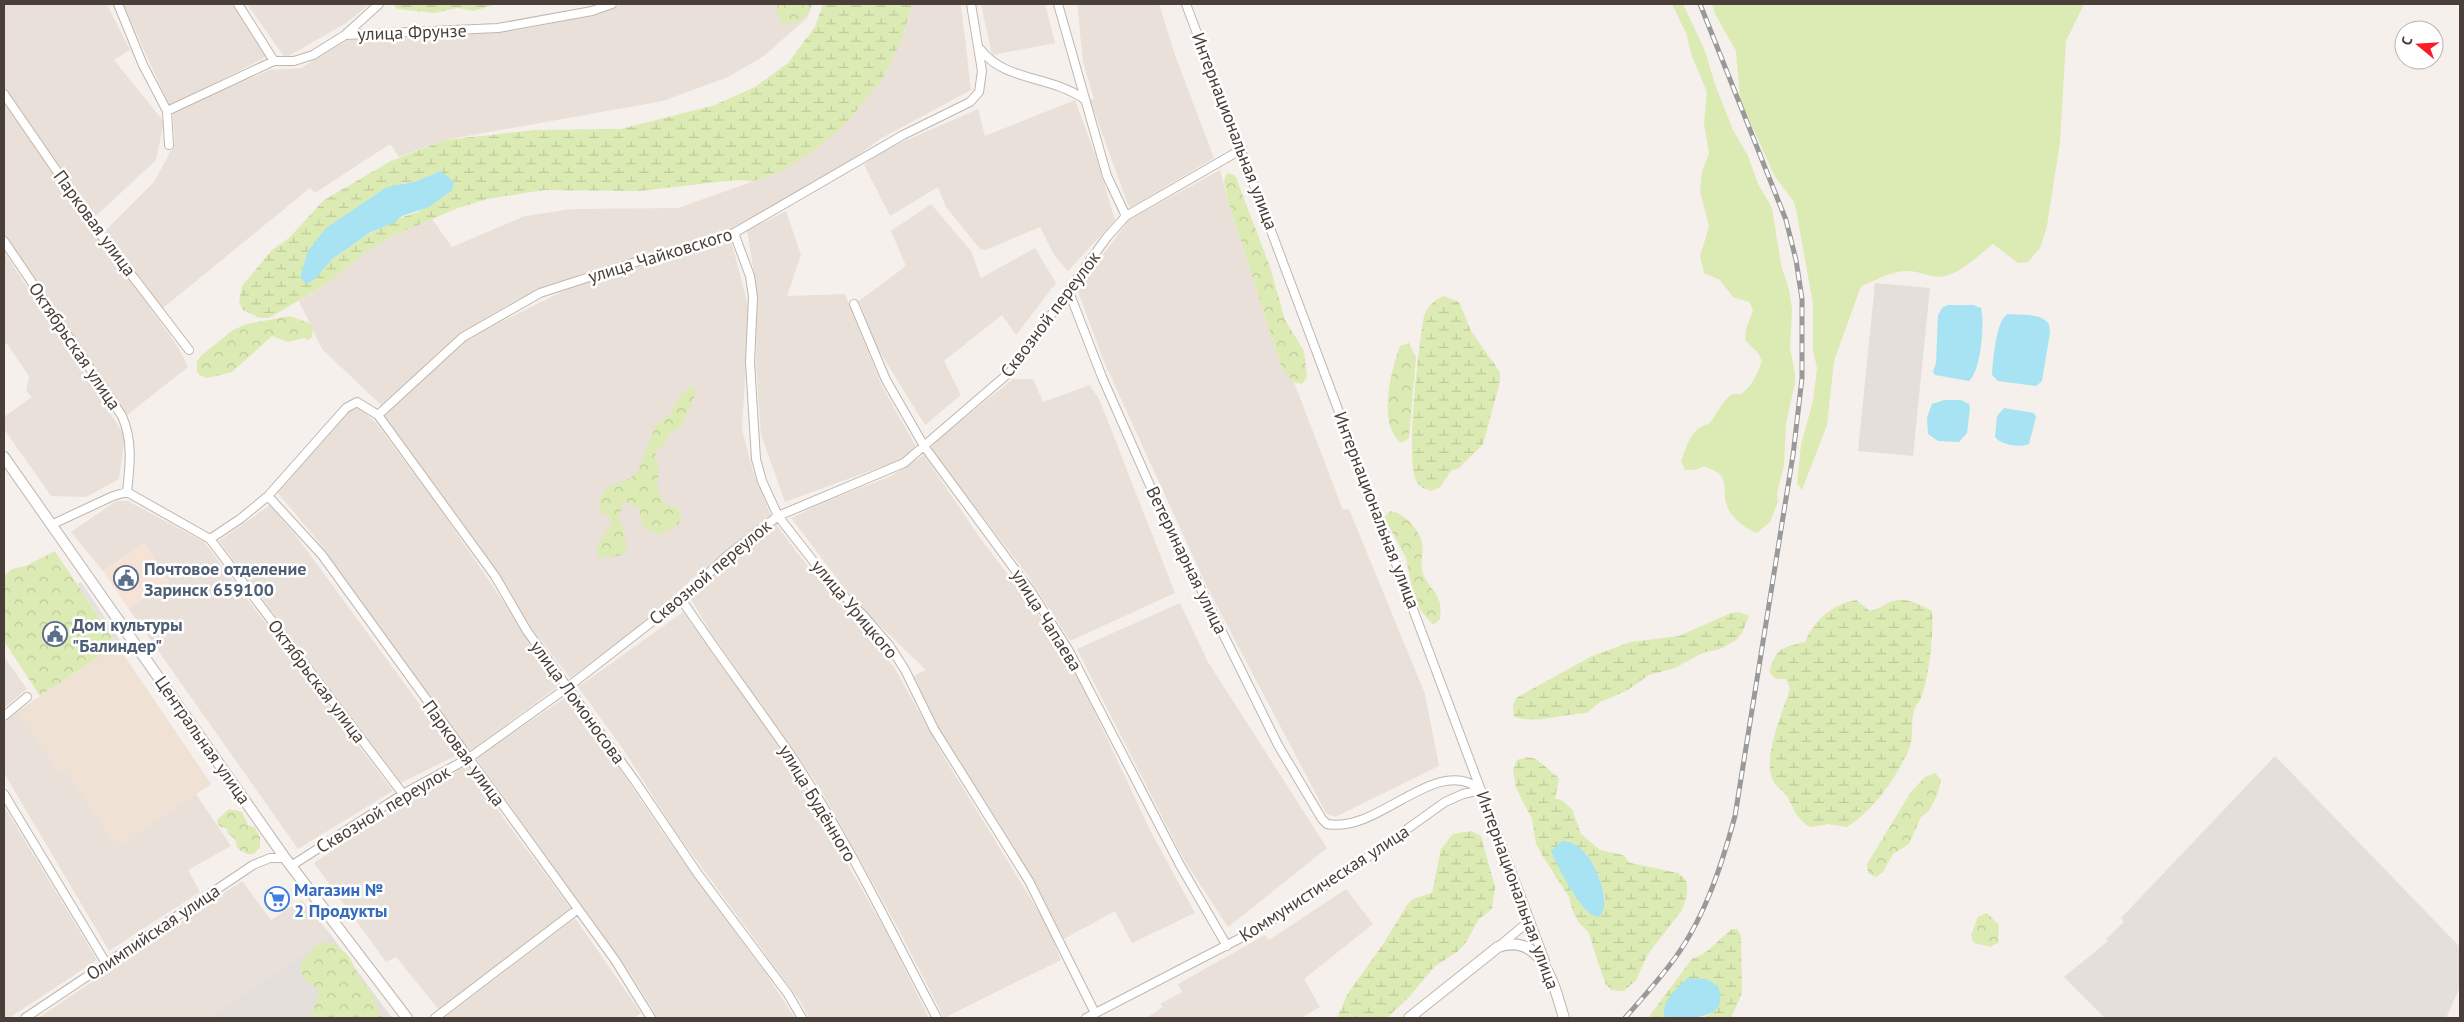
<svg xmlns="http://www.w3.org/2000/svg" width="2464" height="1022" font-family="'PT Sans',sans-serif">
	<style>
		.residential { fill: #e9e1d9 }
		.commercial { fill: #f7e2d6 }
		.industrial { fill: #e5dfdc }
		.education { fill: #efe2d4 }
		.grass { fill: #dceab3 }
		.forest { fill: url(#forest-crowns) }
		.wetland { fill: url(#wetland-marsh); fill-rule: evenodd }
		.parking { fill: #e4e1df }
		.water { fill: #a7e3f2 }
		.lines { fill: none; stroke-linecap: round; stroke-linejoin: round }
		.minor-casing { stroke: #c1b6ad; stroke-width: 10 }
		.tertiary-casing { stroke: #c1b6ad; stroke-width: 12 }
		.minor { stroke: #fff; stroke-width: 8 }
		.tertiary { stroke: #fff; stroke-width: 10 }
		.rail-casing { stroke: #999; stroke-width: 5 }
		.rail { stroke: #fff; stroke-width: 3; stroke-dasharray: 9; stroke-linecap: butt }
		.labels { text-anchor: middle; dominant-baseline: central; stroke-width: 5; stroke-linejoin: round; paint-order: stroke }
		.street-label { font-size: 18px; fill: #4a3f38; stroke: #fff }
		.service-label { font-size: 18px; font-weight: bold; fill: #4e5e75; stroke: #fff; text-anchor: start }
		.shop-label { font-size: 18px; font-weight: bold; fill: #366cbe; stroke: #fff; text-anchor: start }
	</style>
	<defs>
		<pattern id="forest-crowns" width="20" height="18" patternUnits="userSpaceOnUse" patternTransform="scale(1.25)"><rect width="20" height="18" fill="#dceab3"/><path d="M2 6a3 3 0 1 1 6 0M12 15a3 3 0 1 1 6 0" fill="none" stroke="#beca9b"/></pattern>
		<pattern id="wetland-marsh" width="20" height="14" patternUnits="userSpaceOnUse" patternTransform="scale(1.25)"><rect width="20" height="14" fill="#dceab3"/><path d="M1 5h8M5 5V1M11 12h8M15 12V8" fill="none" stroke="#beca9b"/></pattern>
	</defs>
	<rect width="100%" height="100%" fill="#f5f0eb"/>
	<!-- residential -->
	<path class="residential" d="M4 4H107L130 50 114 60 164 122 156 160 95 217 4 88Z
		M123 4H232L266 57 193 95 169 105Z
		M247 4H370L346 23 285 58Z
		M622 4H813L807 18 764 56 728 77 663 101 445 140 399 157 390 144 315 193 310 188 163 308 105 231 154 182 175 143 173 113 198 101 270 70 301 68 347 40 442 37 516 30 595 15Z
		M912 4H961L971 90 880 139 850 161 727 231 686 245 592 270 516 300 469 329 381 405 322 349 299 301 325 285 364 253 388 238 432 219 452 247 525 216 572 209 678 208 782 171 902 39Z
		M981 4H1045L1055 43 992 55Z
		M1077 4H1159L1175 55 1214 158 1131 207 1128 205 1090 100 1094 99 1083 62Z
		M1075 100 1097 160 1115 220 1068 271 1054 255 1040 227 986 250 980 249 946 207 938 187 890 216 864 165 882 151 978 109 985 136Z
		M4 103 178 347 188 367 127 415 4 234Z
		M1220 170 1228 201 1282 369 1294 382 1343 510 1349 509 1425 694 1439 766 1335 817 1326 813 1208 589 1105 364 1077 289 1129 220Z
		M931 204 971 251 981 278 1035 248 1056 283 1016 335 1002 315 944 361 961 395 925 425 878 349 859 301 906 266 891 231Z
		M786 211 801 255 787 296 845 294 881 384 916 447 900 460 785 502 761 435 756 364 757 290 747 231Z
		M731 240 749 309 742 429 753 471 771 516 692 579 649 619 570 678 530 626 482 550 383 417 463 341 561 292 606 275 686 255Z
		M4 252 125 436 119 479 86 497 51 496 4 429V417L32 397 26 391 29 376 7 344 4 345Z
		M1013 379H1033L1043 402 1090 385 1100 401 1175 593 1070 641 1026 573 932 451V444Z
		M359 407 376 423 441 510 560 685 470 751 430 701 318 541 277 492 350 409Z
		M924 455 980 538 1045 623 1079 679 1150 830 1195 913 1132 943 1115 911 1064 939 1013 848 930 715 914 676 926 670 873 619 842 585 791 518 824 502 891 476Z
		M116 501H128L204 542 393 791 298 849 128 608 169 582 144 544 103 571 71 532Z
		M270 505 297 537 457 755 401 783 219 541Z
		M776 524 798 554 894 667 947 762 1047 925 1061 960 944 1018 899 930 818 785 711 633 689 596Z
		M1180 603 1208 662 1327 848 1228 927 1184 860 1077 649Z
		M683 612 783 752 887 933 929 1018H809L800 1001 675 831 623 749 578 687Z
		M4 657 27 689 4 708Z
		M566 697 607 750 663 833 764 971 795 1018H658L630 973 476 758Z
		M18 711 60 774 66 770 117 847 196 794 231 846 188 870 200 892 109 951 4 773V722Z
		M467 765 507 823 571 909 439 1010 396 957 386 962 314 863 404 803Z
		M4 806 97 960 9 1018H4Z
		M242 881 271 920 302 900 331 935 208 1018H38Z
		M1346 889 1373 924 1304 979 1320 1007 1301 1018H1146L1163 1007 1160 1004 1182 992 1178 984 1265 935 1269 940Z
		M575 918 641 1013 633 1018H444Z"/>
	<!-- commercial -->
	<path class="commercial" d="M144 544 169 582 128 608 103 571Z"/>
	<!-- industrial -->
	<path class="industrial" d="M1875 283 1930 288 1913 456 1858 451Z
		M2275 756 2460 947V987L2446 1018H2105L2064 977 2108 941 2106 939 2124 922 2121 918Z
		M331 935 392 1018H208Z"/>
	<!-- education -->
	<path class="education" d="M117 645 211 784 117 847 66 770 60 774 18 711Z"/>
	<!-- grass -->
	<path class="grass" d="M1672 4H1683L1705 51 1715 84 1733 130 1748 156 1758 184 1772 208 1781 265 1789 289 1792 309 1790 348 1795 374V383L1786 423 1784 466 1777 493 1778 502 1770 522 1757 533C1745 529 1729 516 1726 503 1723 494 1727 484 1721 476 1718 471 1710 469 1704 466L1695 470H1685L1681 461C1688 445 1691 427 1709 424 1717 414 1722 401 1732 394H1741C1753 385 1757 375 1762 361L1758 353 1745 340 1746 329 1753 310 1749 302 1733 297 1720 280 1704 273 1700 256 1709 227 1700 191 1702 172 1709 153 1704 124 1707 92 1692 56 1686 33Z
		M1712 4H2084L2066 41 2060 142 2047 226 2040 248 2028 262 2018 263 1993 244C1979 254 1963 272 1945 276 1932 279 1921 271 1908 271 1892 270 1875 281 1861 286L1834 361 1827 425 1802 490 1797 483 1801 445 1813 401 1817 368 1813 350V304L1796 209 1793 200 1775 177 1740 99 1736 51 1715 14Z"/>
	<!-- forest -->
	<path class="forest" d="M777 4H813C807 16 797 27 782 23L777 12Z
		M1227 173 1235 175 1270 267 1285 320 1304 351 1307 377 1302 384 1294 382 1282 369 1228 201 1224 181Z
		M290 316 309 323 313 327 312 337 308 340 304 338 288 342 272 336 232 372 207 378 199 375 197 371V361L202 355 233 330 247 324Z
		M1409 343 1416 358 1409 438 1401 443C1377 424 1391 371 1400 346Z
		M690 387 695 388 696 393 682 425 668 435 664 445 655 452 659 470 657 488 665 505 677 508 681 513 679 524 660 535C641 525 643 532 639 508L624 501 618 517 624 529 627 551C622 556 612 558 606 556L601 559 597 555 598 544 612 523 611 518 601 513 599 508C602 478 624 488 638 471L656 425 670 415 678 399Z
		M1391 511C1405 514 1419 529 1422 543 1424 552 1420 561 1422 570 1426 589 1444 591 1440 619L1433 625 1421 611 1413 594 1406 558 1384 517Z
		M55 551 117 645 40 696 4 641V576L12 569 26 566Z
		M1935 773 1941 780 1937 796 1928 812 1921 817 1909 844 1893 854 1883 872 1876 877 1868 873 1867 864 1911 792 1925 777Z
		M229 809 242 812 248 825 255 828 260 837V848L253 854H247L238 849 235 839 228 834 227 829 219 826 217 820Z
		M1987 913 1999 925 1998 943 1990 947 1974 943 1971 935 1978 917Z
		M329 942 346 953 351 960 359 977 374 997 380 1016 384 1018H310L320 991 313 985 305 981 300 967 303 958H308C312 946 317 943 329 942Z"/>
	<!-- wetland -->
	<path class="wetland" d="M393 4H496L474 11 458 8 434 13 397 9Z
		M823 4H912L902 39 882 80 845 124 818 148 782 171 754 181 735 180 639 191 544 190 487 199 458 208 388 238 364 253 325 285 269 318H260L243 310 239 302 242 286 272 250 289 238 324 200 391 161 445 140 536 130 621 129 715 105 755 87 788 63 815 27ZM441 171 419 212C387 220 359 240 332 259L326 228 405 183 414 182Z
		M1443 296 1459 302 1471 331 1500 372V382L1483 444 1459 468 1451 471 1440 487 1431 491C1425 489 1419 487 1416 480 1405 455 1419 346 1424 316 1428 306 1433 301 1443 296Z
		M1856 600 1870 611C1880 609 1887 602 1897 600 1909 598 1922 606 1932 611 1934 632 1929 678 1921 698 1920 702 1916 704 1915 708 1910 719 1914 734 1910 746 1898 776 1874 810 1847 827L1828 824 1811 827C1797 820 1795 811 1788 798 1785 791 1777 788 1773 781 1762 757 1783 712 1790 688L1786 679H1776L1769 672C1777 648 1780 648 1805 642 1814 620 1833 604 1856 600Z
		M1739 612 1749 616 1742 633 1736 640 1720 649 1702 653 1675 668 1649 675 1626 691 1600 702 1587 713C1563 714 1537 724 1514 717L1513 706 1516 698 1592 656 1631 642 1679 636 1731 613Z
		M1527 757 1536 759 1559 778 1555 799H1560L1572 809 1581 834 1600 850 1623 855 1630 863 1678 873 1685 879 1687 884V895L1682 910 1648 954 1636 980 1624 991 1611 990 1605 983 1588 931 1580 924 1573 912 1569 897 1542 855 1536 844 1532 819 1516 788 1513 770 1517 760ZM1586 853 1602 887 1605 899 1587 912 1580 899 1571 890 1555 860Z
		M1471 831 1481 836 1495 887 1492 909 1479 919 1465 944 1457 952 1434 967 1410 996 1387 1018H1337L1347 995 1384 943 1407 905 1413 899 1432 893 1441 849 1453 834Z
		M1732 929H1737L1741 936 1742 993 1731 1018H1704C1717 1010 1724 1001 1718 986L1706 979 1664 1015 1665 1018H1648L1692 959 1706 952Z"/>
	<!-- parking -->
	<path class="parking" d="M81 582 121 642 117 644 77 584Z"/>
	<!-- water -->
	<path class="water" d="M441 171 454 182 452 190 429 207 402 216 395 222 371 232 332 259 314 280 306 284 300 277 308 251 326 228 387 187 414 182Z
		M1948 305H1973L1981 308C1985 322 1981 371 1969 381L1935 375 1933 372 1936 363 1938 315 1943 307Z
		M2008 314C2021 315 2041 313 2049 324L2050 333 2042 381 2036 386 1998 381 1992 375C1993 361 1996 319 2008 314Z
		M1944 400H1961L1969 404 1970 408 1967 433 1959 442 1938 441 1928 434 1927 417 1932 404Z
		M2004 408 2034 413 2036 417 2029 444C2020 448 2001 445 1995 437L1997 416Z
		M1562 841C1570 841 1581 847 1586 854 1596 866 1613 904 1599 917 1583 918 1557 865 1551 851Z
		M1688 978 1706 979 1718 986C1731 1022 1688 1018 1665 1018 1659 1003 1678 987 1688 978Z"/>
	<g class="lines">
		<defs>
			<path id="minor" d="M118 4 143 65 167 111 169 145
				M238 4 274 61
				M1058 4 1107 176 1126 216
				M1186 4 1545 961
				M345 35 379 4
				M980 49C1005 82 1050 75 1084 99
				M4 94 98 231 189 350
				M167 111 274 61H294L313 55 345 35 498 28 592 11 612 4
				M734 233 750 276 753 297 750 362 756 459 762 481 778 516 828 580 864 616 889 645 905 670 934 729 1029 881 1095 1013
				M4 241 122 416C133 441 130 465 127 492L210 539 403 794
				M1069 292 1102 377 1171 533 1195 577 1278 745 1322 819 1327 824C1379 834 1435 754 1480 789
				M854 304 886 380 924 446 1030 590 1069 651 1180 865 1227 946
				M378 415 463 337 540 293 639 261 685 250 734 233 903 135 970 102 979 92 982 71 971 4
				M268 496 322 555 615 960 651 1018
				M53 524 113 496 127 492
				M210 539 240 519 268 496 346 408 357 402 378 415 495 576 527 631 635 781 698 874 788 994 802 1018
				M681 599C716 651 754 702 790 754 846 837 890 930 937 1018
				M4 716 27 697
				M4 794 106 963
				M291 866 403 794 469 758 568 687 681 599 726 557 778 516 904 463 1010 372 1107 237 1126 216 1242 149
				M1498 947 1529 921
				M25 1018 253 865 270 858H285
				M435 1018 578 909
				M1086 1018 1260 928 1358 864 1445 802 1463 794 1481 790"/>
			<path id="tertiary" d="M4 457 285 858 407 1018
				M1409 1018 1498 947C1543 931 1555 989 1564 1018"/>
		</defs>
		<!-- minor casing -->
		<use href="#minor" class="minor-casing"/>
		<!-- tertiary casing -->
		<use href="#tertiary" class="tertiary-casing"/>
		<!-- minor -->
		<use href="#minor" class="minor"/>
		<!-- tertiary -->
		<use href="#tertiary" class="tertiary"/>
		<defs>
			<path id="rail" d="M1625 1018C1640 1001 1655 984 1669 966 1703 923 1721 868 1735 816L1793 455 1802 378V299L1796 260 1786 220 1700 4"/>
		</defs>
		<!-- rail casing -->
		<use href="#rail" class="rail-casing"/>
		<!-- rail -->
		<use href="#rail" class="rail"/>
	</g>
	<!-- icons -->
	<defs>
		<symbol id="civic-ring" viewBox="-11 -11 22 22"><circle r="9.5" fill="#fff" stroke="#5c6f8a" stroke-width="1.5"/><path d="M-.6-6.5H3V-4.5H.6V-3L4-1V1h2V6H-6V1h2V-1L-.6-3ZM-1.2 2.5V6h2.4V2.5Z" fill="#5c6f8a"/></symbol>
		<symbol id="supermarket-ring" viewBox="-11 -11 22 22"><circle r="9.5" fill="#fff" stroke="#3f7fe0" stroke-width="1.5"/><path d="M-6-5.5h2.5l.6 2H6L4.5 2H-2.5L-4.4-4H-6ZM-1.5 3.2a1.3 1.3 0 1 0 .1 0ZM3 3.2a1.3 1.3 0 1 0 .1 0Z" fill="#3f7fe0"/></symbol>
	</defs>
	<g fill-rule="evenodd">
		<use href="#civic-ring" x="112" y="564" width="28" height="28"/>
		<use href="#civic-ring" x="41" y="620" width="28" height="28"/>
		<use href="#supermarket-ring" x="263" y="885" width="28" height="28"/>
	</g>
	<g class="labels">
		<!-- street labels -->
		<g class="street-label">
			<text transform="translate(412 32) rotate(-2)">улица Фрунзе</text>
			<text transform="translate(1235 131) rotate(69)">Интернациональная улица</text>
			<text transform="translate(95 223) rotate(54)">Парковая улица</text>
			<text transform="translate(660 255) rotate(-17)">улица Чайковского</text>
			<text transform="translate(1050 314) rotate(-53)">Сквозной переулок</text>
			<text transform="translate(75 346) rotate(56)">Октябрьская улица</text>
			<text transform="translate(1377 510) rotate(69)">Интернациональная улица</text>
			<text transform="translate(1187 560) rotate(64)">Ветеринарная улица</text>
			<text transform="translate(710 572) rotate(-40)">Сквозной переулок</text>
			<text transform="translate(855 609) rotate(50)">улица Урицкого</text>
			<text transform="translate(1047 620) rotate(58)">улица Чапаева</text>
			<text transform="translate(317 681) rotate(53)">Октябрьская улица</text>
			<text transform="translate(578 702) rotate(54)">улица Ломоносова</text>
			<text transform="translate(203 740) rotate(55)">Центральная улица</text>
			<text transform="translate(464 753) rotate(54)">Парковая улица</text>
			<text transform="translate(818 803) rotate(59)">улица Будённого</text>
			<text transform="translate(383 809) rotate(-31)">Сквозной переулок</text>
			<text transform="translate(1324 883) rotate(-33)">Коммунистическая улица</text>
			<text transform="translate(1518 890) rotate(70)">Интернациональная улица</text>
			<text transform="translate(153 932) rotate(-34)">Олимпийская улица</text>
		</g>
		<!-- service labels -->
		<g class="service-label">
			<text x="144" y="568">Почтовое отделение<tspan x="144" dy="21">Заринск 659100</tspan></text>
			<text x="72" y="624">Дом культуры<tspan x="72" dy="21">"Балиндер"</tspan></text>
		</g>
		<!-- shop labels -->
		<g class="shop-label">
			<text x="294" y="889">Магазин №<tspan x="294" dy="21">2 Продукты</tspan></text>
		</g>
	</g>
	<!-- border -->
	<rect width="2464" height="1022" fill="none" stroke="#4a3f38" stroke-width="10"/>
	<!-- north arrow -->
	<g transform="translate(2419 45) rotate(288)"><circle r="24" fill="#ffffff" stroke="#b7b2af"/>
	<path d="M0-4L9 19L0 12L-9 19Z" fill="#fd1a26"/>
	<text y="-8" font-size="14" font-weight="bold" text-anchor="middle" fill="#4a3f38">С</text>
	</g>
</svg>
